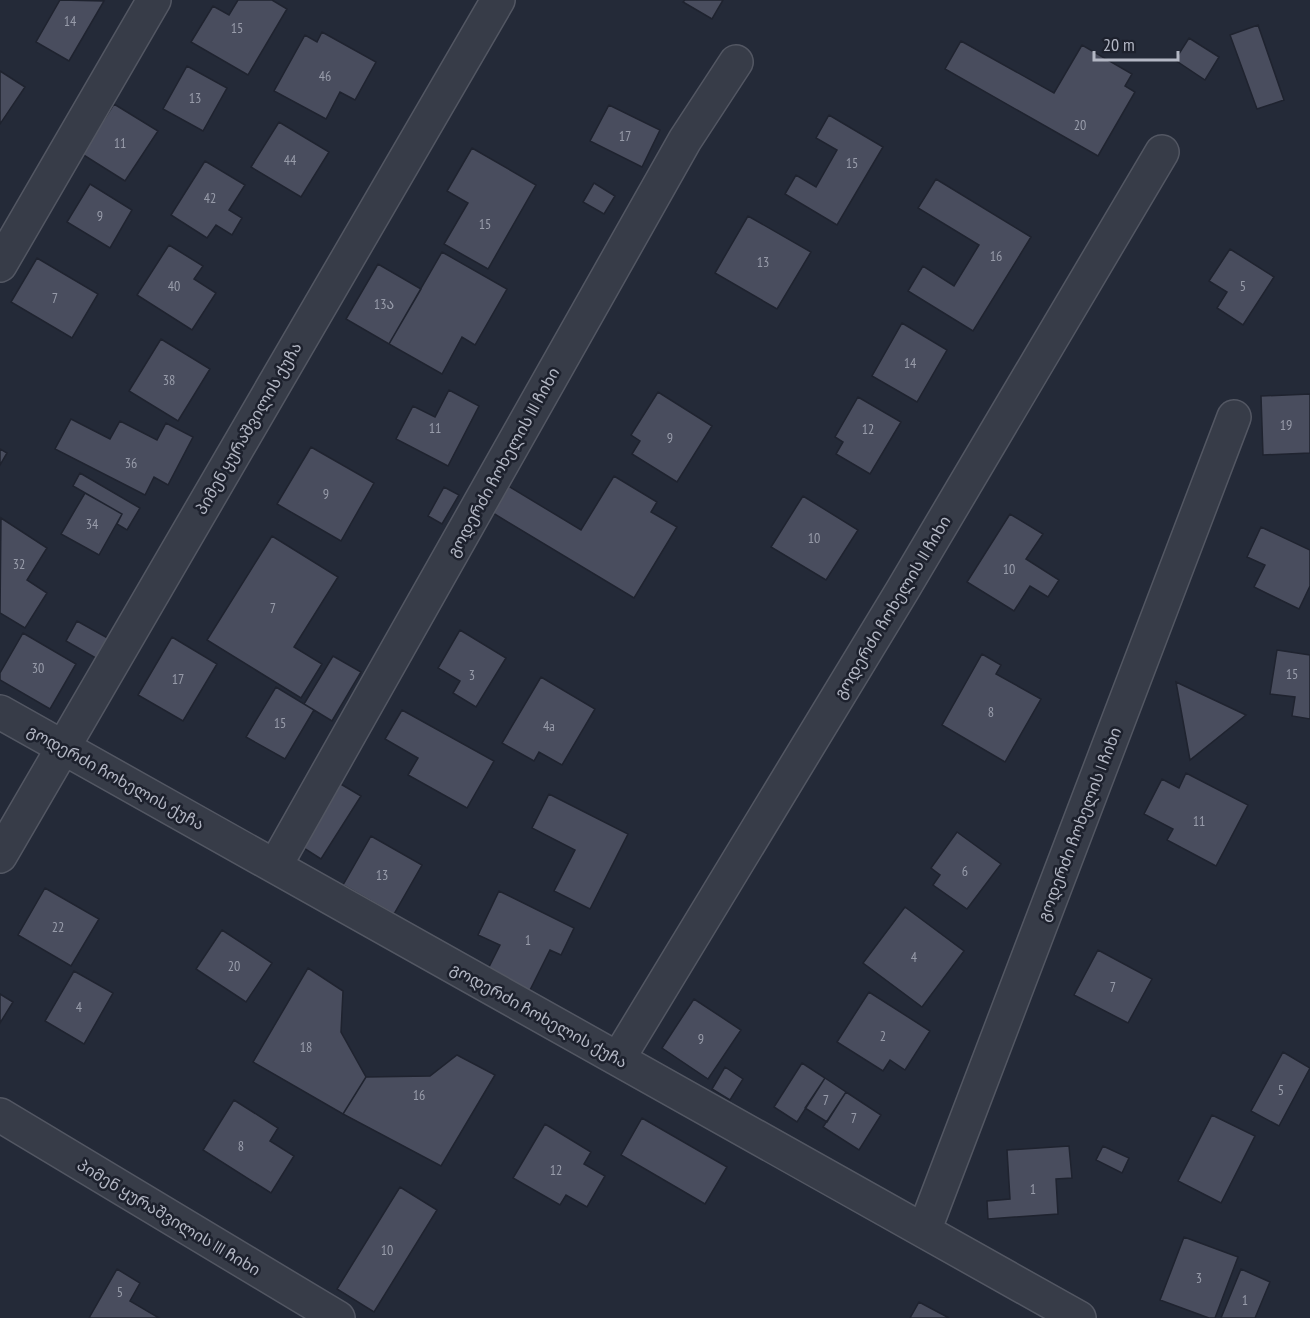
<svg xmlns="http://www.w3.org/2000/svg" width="1310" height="1318" font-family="'PT Sans Narrow','Noto Sans Georgian',sans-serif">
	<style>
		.building { fill: #494d5e; stroke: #1f232f; stroke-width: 1.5 }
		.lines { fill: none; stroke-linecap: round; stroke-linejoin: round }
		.minor-casing { stroke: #535763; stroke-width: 36 }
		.minor { stroke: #373c48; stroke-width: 33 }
		.labels { text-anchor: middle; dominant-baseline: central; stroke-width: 5; stroke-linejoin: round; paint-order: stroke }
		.number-label { font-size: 14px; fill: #989caa }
		.street-label { font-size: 16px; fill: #b3b7c4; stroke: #1d212d }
	</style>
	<rect width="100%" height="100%" fill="#242a38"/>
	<!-- building -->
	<path class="building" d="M60 0 104 1 69 61 36 42Z
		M238 0H272L287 9 248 75 191 42 213 6 229 15Z
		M685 0H723L712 19 683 2Z
		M1258 25 1284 100 1257 109 1230 35Z
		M322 32 376 62 355 100 340 92 326 119 274 91 305 35 317 42Z
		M1189 38 1219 57 1205 80 1175 60Z
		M961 41 1054 93 1082 45 1132 74 1125 86 1135 92 1098 156 945 69Z
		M187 66 227 88 203 131 163 109Z
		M0 71 25 87 0 124Z
		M114 104 158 131 125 181 82 154Z
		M609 105 660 130 642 167 590 141Z
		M829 115 883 147 837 225 785 194 796 175 816 187 837 150 816 138Z
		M279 122 329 152 301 197 251 167Z
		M472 148 536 185 488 269 444 244 468 203 447 191Z
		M205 161 245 185 229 210 242 218 232 235 216 225 207 238 171 215Z
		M936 179 1031 237 973 331 908 291 923 266 954 286 979 245 918 208Z
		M594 183 615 196 604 214 583 202Z
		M90 184 132 210 110 248 67 222Z
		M748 216 811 252 777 309 715 273Z
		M169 245 203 266 194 279 216 293 192 330 137 295Z
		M1230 249 1274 277 1243 325 1217 308 1227 292 1209 281Z
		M442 252 507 289 475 345 462 337 442 374 389 344Z
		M37 258 98 294 72 338 11 302Z
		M378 264 421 289 389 344 346 319Z
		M902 323 947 350 917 402 872 376Z
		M161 339 210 369 178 421 129 391Z
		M449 390 479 406 448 466 396 439 413 406 435 417Z
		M658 392 712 426 677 482 632 454 640 441 631 435Z
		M1310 394V453L1263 455 1261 396Z
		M858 397 901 422 870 474 836 454 843 442 835 437Z
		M71 419 110 439 120 421 157 440 166 423 193 437 168 485 154 477 145 495 55 449Z
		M311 447 374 483 341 541 277 504Z
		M0 449 7 453 0 465Z
		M80 473 140 508 127 530 117 524 122 514 73 486Z
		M614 476 657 502 651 512 677 527 634 598 488 510 505 484 581 530Z
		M444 487 459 495 442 524 428 516Z
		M85 493 122 514 99 555 61 534Z
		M803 496 858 530 826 580 771 547Z
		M1010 514 1043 534 1026 559 1059 580 1048 597 1030 586 1014 611 967 582Z
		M1 518 47 548 27 580 47 593 25 628 0 613Z
		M1261 527 1310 550V586L1299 609 1254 587 1265 565 1247 557Z
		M272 536 338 577 294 647 322 664 301 698 207 640Z
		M77 621 113 641 101 661 66 641Z
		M460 630 506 658 476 707 453 693 460 681 438 668Z
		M23 633 76 664 50 709 0 680V673Z
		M172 637 217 664 183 721 138 695Z
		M1277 650 1310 655V719L1292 716 1295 697 1270 694Z
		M982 654 1001 665 996 674 1041 699 1005 762 942 725Z
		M333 656 361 672 332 721 304 704Z
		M541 677 595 709 562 765 539 752 534 761 502 743Z
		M1176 682 1246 715 1190 760Z
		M276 687 314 710 285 759 246 737Z
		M402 710 494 761 467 808 408 775 418 758 385 739Z
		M1186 773 1248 805 1216 866 1167 840 1173 829 1144 814 1162 779 1179 788Z
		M339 783 361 796 321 859 299 845Z
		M549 794 628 834 590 909 554 891 575 850 532 828Z
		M957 832 1001 864 967 909 933 885 940 875 931 868Z
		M371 836 422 865 394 914 343 885Z
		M45 888 99 919 71 966 18 935Z
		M499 891 574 928 561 955 550 950 528 994 486 973 500 945 478 935Z
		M905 907 964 951 922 1007 863 963Z
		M222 930 272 963 246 1002 196 969Z
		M1098 950 1152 979 1128 1023 1074 995Z
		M308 968 343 991 341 1032 366 1077 343 1114 253 1062Z
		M74 971 113 993 84 1044 45 1021Z
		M869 992 930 1031 905 1070 890 1060 883 1071 837 1042Z
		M0 994 13 1002 0 1023Z
		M694 999 741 1030 708 1079 662 1048Z
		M1283 1052 1310 1068 1279 1126 1251 1111Z
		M457 1055 495 1075 441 1166 343 1114 366 1077 430 1076Z
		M802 1063 825 1078 797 1122 774 1107Z
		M725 1067 743 1079 730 1100 712 1089Z
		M825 1078 846 1092 827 1122 805 1108Z
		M846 1092 881 1115 859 1150 823 1127Z
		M234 1100 278 1128 270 1141 294 1156 271 1193 203 1150Z
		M1212 1115 1255 1136 1221 1203 1178 1181Z
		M642 1118 727 1167 705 1204 621 1155Z
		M545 1124 591 1152 584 1164 605 1176 587 1207 566 1195 560 1205 513 1178Z
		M1069 1146 1072 1178 1056 1179 1058 1214 988 1219 987 1201 1010 1199 1007 1150Z
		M1103 1146 1129 1158 1122 1173 1096 1160Z
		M400 1187 437 1210 374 1312 337 1289Z
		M1184 1237 1238 1257 1215 1318H1209L1160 1300Z
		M117 1269 140 1283 130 1301 159 1318H89Z
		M1241 1269 1270 1282 1255 1318H1221Z
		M919 1302 949 1318H910Z"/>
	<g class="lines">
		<defs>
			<path id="minor" d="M0 265 154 0
				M0 712 1079 1318
				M0 856 498 0
				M275 866 685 140 736 62
				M618 1059 902 591 1162 152
				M0 1115 338 1318
				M924 1231 1234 417"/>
		</defs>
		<!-- minor casing -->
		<use href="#minor" class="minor-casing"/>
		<!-- minor -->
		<use href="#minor" class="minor"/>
	</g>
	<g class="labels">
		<!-- number labels -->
		<g class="number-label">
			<text x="70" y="21">14</text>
			<text x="237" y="28">15</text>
			<text x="325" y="76">46</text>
			<text x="195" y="98">13</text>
			<text x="1080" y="125">20</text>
			<text x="625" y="136">17</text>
			<text x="120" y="143">11</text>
			<text x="290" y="160">44</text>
			<text x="852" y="163">15</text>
			<text x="210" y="198">42</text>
			<text x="100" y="216">9</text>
			<text x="485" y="224">15</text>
			<text x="996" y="256">16</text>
			<text x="763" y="262">13</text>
			<text x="174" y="286">40</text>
			<text x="1243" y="286">5</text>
			<text x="55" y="298">7</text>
			<text x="384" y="304">13ა</text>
			<text x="910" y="363">14</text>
			<text x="169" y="380">38</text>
			<text x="1286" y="425">19</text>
			<text x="435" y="428">11</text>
			<text x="868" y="429">12</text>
			<text x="670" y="438">9</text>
			<text x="131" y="463">36</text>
			<text x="326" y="494">9</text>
			<text x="92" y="524">34</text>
			<text x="814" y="538">10</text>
			<text x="19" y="564">32</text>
			<text x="1009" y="569">10</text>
			<text x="273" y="608">7</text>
			<text x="38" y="668">30</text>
			<text x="1292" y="674">15</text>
			<text x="472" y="675">3</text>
			<text x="178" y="679">17</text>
			<text x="991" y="712">8</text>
			<text x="280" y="723">15</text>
			<text x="549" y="726">4a</text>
			<text x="1199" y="821">11</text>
			<text x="965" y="871">6</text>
			<text x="382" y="875">13</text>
			<text x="58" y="927">22</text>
			<text x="528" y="940">1</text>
			<text x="914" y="957">4</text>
			<text x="234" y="966">20</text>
			<text x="1113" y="987">7</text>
			<text x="79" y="1007">4</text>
			<text x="883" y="1036">2</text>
			<text x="701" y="1039">9</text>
			<text x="306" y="1047">18</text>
			<text x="1281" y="1090">5</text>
			<text x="419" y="1095">16</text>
			<text x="826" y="1100">7</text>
			<text x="854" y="1118">7</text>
			<text x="241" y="1146">8</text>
			<text x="556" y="1170">12</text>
			<text x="1033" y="1189">1</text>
			<text x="387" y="1250">10</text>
			<text x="1199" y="1278">3</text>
			<text x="120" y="1292">5</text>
			<text x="1245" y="1300">1</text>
		</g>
		<!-- street labels -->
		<g class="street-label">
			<text transform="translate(248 428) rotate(-60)">პიმენ ყურაშვილის ქუჩა</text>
			<text transform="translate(503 462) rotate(-61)">გოდერძი ჩოხელის III ჩიხი</text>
			<text transform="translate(892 607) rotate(-59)">გოდერძი ჩოხელის II ჩიხი</text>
			<text transform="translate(116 777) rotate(29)">გოდერძი ჩოხელის ქუჩა</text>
			<text transform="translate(1079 824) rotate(-69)">გოდერძი ჩოხელის I ჩიხი</text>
			<text transform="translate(539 1015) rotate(29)">გოდერძი ჩოხელის ქუჩა</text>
			<text transform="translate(169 1217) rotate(31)">პიმენ ყურაშვილის III ჩიხი</text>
		</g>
	</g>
	<!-- scale -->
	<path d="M1094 51v9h84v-9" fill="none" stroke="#b3b7c4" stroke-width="3"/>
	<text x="1103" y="51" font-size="18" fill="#b3b7c4" stroke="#1d212d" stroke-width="4.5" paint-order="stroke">20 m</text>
</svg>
